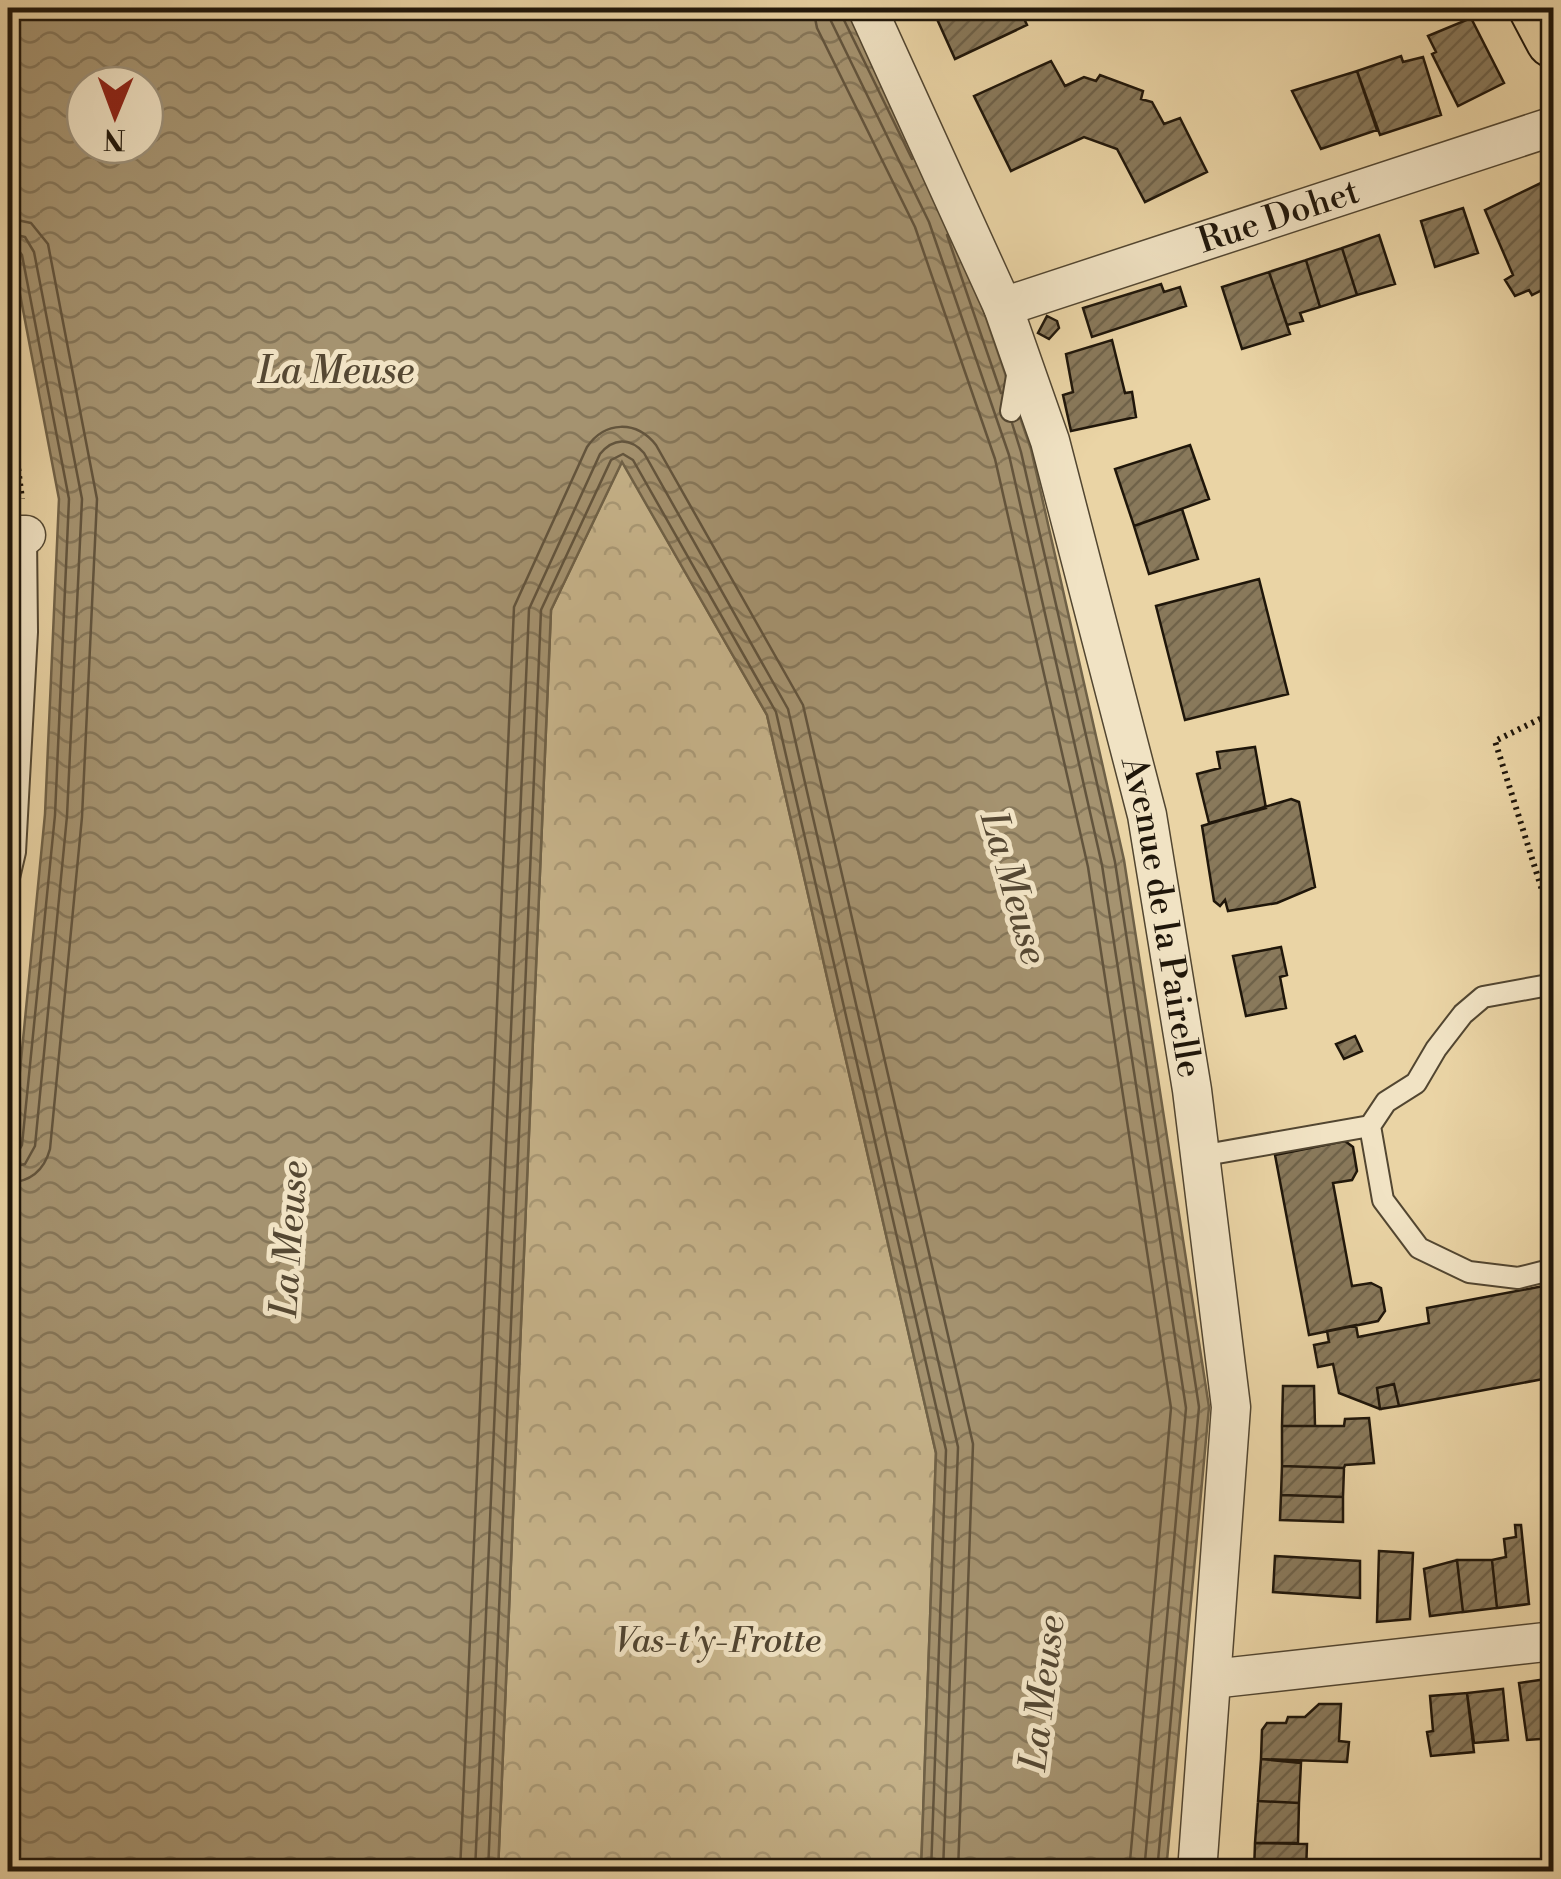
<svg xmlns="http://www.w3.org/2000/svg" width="1561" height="1879" font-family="'Libre Bodoni',serif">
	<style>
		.forest { fill: url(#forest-crowns); stroke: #73654a; stroke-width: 2.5 }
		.water { fill: url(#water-waves); stroke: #6f6147; stroke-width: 2.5; fill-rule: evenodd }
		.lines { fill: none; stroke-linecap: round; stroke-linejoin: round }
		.shore { stroke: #62543d; stroke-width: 2.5 }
		.building { fill: url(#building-hatch); stroke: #1f160a; stroke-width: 2.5 }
		.lane-casing { stroke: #524631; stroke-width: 24 }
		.street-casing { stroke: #524631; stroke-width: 41 }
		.primary-casing { stroke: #1f160a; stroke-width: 59 }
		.path { stroke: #1f160a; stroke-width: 6; stroke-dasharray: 2.5 5; stroke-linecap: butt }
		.lane { stroke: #f1e3c4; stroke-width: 20 }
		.street { stroke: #f1e3c4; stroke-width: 38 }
		.primary { stroke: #ead4a5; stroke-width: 55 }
		.labels { text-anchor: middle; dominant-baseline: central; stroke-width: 10; stroke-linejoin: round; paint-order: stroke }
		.street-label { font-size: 35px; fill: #1f160a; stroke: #f1e3c4 }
		.park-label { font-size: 35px; font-style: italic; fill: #514531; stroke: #f1e3c4 }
		.water-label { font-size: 38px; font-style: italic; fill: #554833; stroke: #f1e3c4 }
	</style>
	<defs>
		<pattern id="forest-crowns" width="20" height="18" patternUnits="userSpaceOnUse" patternTransform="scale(2.5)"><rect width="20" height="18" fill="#c7b48b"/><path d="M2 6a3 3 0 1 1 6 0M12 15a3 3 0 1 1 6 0" fill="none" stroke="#aa9a77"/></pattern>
		<pattern id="water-waves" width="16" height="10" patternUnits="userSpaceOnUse" patternTransform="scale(2.5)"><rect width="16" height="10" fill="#a59370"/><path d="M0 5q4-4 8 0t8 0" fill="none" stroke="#86775a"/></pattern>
		<pattern id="building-hatch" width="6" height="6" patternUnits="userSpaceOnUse" patternTransform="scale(2.5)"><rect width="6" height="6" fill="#89795b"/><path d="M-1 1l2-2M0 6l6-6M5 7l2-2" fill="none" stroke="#6f6249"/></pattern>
	</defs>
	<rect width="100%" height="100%" fill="#ead4a5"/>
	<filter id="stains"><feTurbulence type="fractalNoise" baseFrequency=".002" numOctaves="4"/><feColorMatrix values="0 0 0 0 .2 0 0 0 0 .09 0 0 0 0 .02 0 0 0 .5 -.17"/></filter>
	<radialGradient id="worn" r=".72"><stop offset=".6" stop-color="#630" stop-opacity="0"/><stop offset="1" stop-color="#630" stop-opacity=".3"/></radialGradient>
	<!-- forest -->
	<path class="forest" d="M622 461 767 715 936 1453 921 1871 498 1872 551 610Z"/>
	<!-- water -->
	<path class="water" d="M8 8H849L950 213 1031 449 1124 860 1209 1407 1166 1871H921L936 1453 767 715 622 462 551 610 498 1871 8 1872V1194L45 814 59 499 8 231ZM85 85H145V145H85Z"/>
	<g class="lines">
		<!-- shore -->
		<path class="shore" d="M813 8 817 28 915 227 995 459 1088 867 1171 1408 1129 1872
			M828 8 831 21 929 222 1009 455 1102 865 1186 1408 1144 1872
			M841 8 842 16 912 159
			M8 218 31 223 48 244 97 499 82 817 50 1149C44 1171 30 1182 8 1183
			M8 233 25 237 34 252 82 499 67 816 35 1146 25 1164 8 1168
			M947 235 1001 393
			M8 245 16 247 22 255 69 499 55 815 22 1145 17 1154 8 1156
			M1012 423 1021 452 1115 862 1199 1407 1157 1872
			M460 1872 514 607 587 447C605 421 636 420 656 445L803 705 973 1444 958 1872
			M475 1872 529 609 600 454C613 438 630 437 644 453L788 709 958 1447 943 1872
			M488 1872 541 610 611 460 623 454 633 460 776 712 946 1450 931 1872"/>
	</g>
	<!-- building -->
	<path class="building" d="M932 8H1019L1027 25 955 59Z
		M1471 18 1504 83 1458 106 1432 54 1436 52 1428 36Z
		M1401 56 1403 62 1423 57 1441 115 1380 135 1357 71Z
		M1051 61 1065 86 1084 77 1096 81 1100 75 1143 91 1141 99 1152 102 1164 124 1180 118 1207 172 1145 202 1117 149 1084 137 1011 171 974 96Z
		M1357 71 1377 130 1321 149 1292 91Z
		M1541 183 1554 207V284L1532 295 1529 290 1515 296 1505 280 1513 275 1485 210Z
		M1463 208 1478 253 1435 267 1421 221Z
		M1379 235 1395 284 1357 295 1342 248Z
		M1342 248 1357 295 1320 307 1306 260Z
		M1306 260 1320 307 1300 313 1303 321 1287 325 1269 272Z
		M1269 272 1290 334 1242 349 1222 287Z
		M1161 284 1164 292 1180 287 1186 306 1092 337 1083 308Z
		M1047 316 1057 321 1059 328 1049 339 1038 333Z
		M1112 340 1125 393 1132 392 1136 417 1071 431 1063 395 1073 392 1066 354Z
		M1190 445 1209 499 1134 526 1115 469Z
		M1182 509 1198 559 1149 574 1134 526Z
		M1259 579 1288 694 1185 720 1156 606Z
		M1255 747 1266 808 1209 823 1197 774 1220 768 1217 752Z
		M1291 799 1299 802 1315 887 1277 903 1228 911 1225 900 1220 906 1214 901 1202 826Z
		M1281 947 1287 975 1280 977 1286 1008 1246 1016 1233 956Z
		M1355 1036 1362 1051 1344 1059 1336 1044Z
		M1345 1141 1353 1147 1357 1171 1352 1180 1333 1183 1352 1286 1371 1283 1381 1288 1385 1311 1378 1321 1309 1335 1275 1155Z
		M1554 1284V1377L1399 1406 1394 1384 1377 1388 1380 1409 1339 1393 1333 1364 1318 1367 1314 1345 1329 1342 1327 1331 1356 1325 1358 1337 1429 1323 1427 1308Z
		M1394 1384 1399 1406 1380 1409 1377 1388Z
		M1283 1386H1314L1315 1426H1282Z
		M1369 1418 1374 1463 1345 1465 1344 1468 1282 1466V1426H1344L1345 1419Z
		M1282 1466 1344 1468 1343 1497 1281 1495Z
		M1281 1495 1343 1497V1522L1280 1520Z
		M1515 1525H1521L1529 1604 1497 1608 1492 1560 1506 1557 1504 1539 1516 1537Z
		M1379 1551 1413 1553 1410 1619 1377 1622Z
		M1275 1556 1360 1561V1598L1273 1592Z
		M1457 1560H1492L1497 1608 1463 1612Z
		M1457 1560 1463 1612 1430 1616 1424 1569Z
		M1554 1678V1738L1527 1740 1519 1683Z
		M1503 1689 1508 1740 1474 1743 1467 1693Z
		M1467 1693 1474 1752 1431 1756 1427 1732 1433 1731 1430 1696Z
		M1319 1704H1341L1339 1741 1349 1742 1347 1762 1261 1759 1262 1730 1267 1723H1286L1288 1717H1305Z
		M1261 1759 1301 1763 1299 1803 1258 1801Z
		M1258 1801 1299 1803 1298 1843H1255Z
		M1255 1843 1307 1844 1306 1872H1254Z"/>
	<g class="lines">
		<defs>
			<path id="lane" d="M1011 411 1018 370
				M8 882 15 852 27 632 26 535
				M1554 984 1483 997 1463 1014 1436 1049 1416 1083 1386 1102 1370 1126 1383 1200 1419 1248 1469 1272 1518 1278 1554 1269
				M1200 1156 1370 1126"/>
			<g id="street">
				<path id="s1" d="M867 8 1003 307 1050 441 1147 815 1192 1090 1231 1407 1197 1872"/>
				<path id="s2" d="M1003 307 1554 126"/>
				<path d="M8 535H26"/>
				<path d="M1212 1679 1554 1641"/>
			</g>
			<path id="primary" d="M1537 8 1554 40"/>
		</defs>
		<!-- lane casing -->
		<use href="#lane" class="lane-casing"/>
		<!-- street casing -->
		<use href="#street" class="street-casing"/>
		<!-- primary casing -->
		<use href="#primary" class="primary-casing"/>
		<!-- path -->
		<path class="path" d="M8 387 22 499
			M1554 712 1495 741 1554 928"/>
		<!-- lane -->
		<use href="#lane" class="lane"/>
		<!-- street -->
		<use href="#street" class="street"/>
		<!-- primary -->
		<use href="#primary" class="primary"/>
	</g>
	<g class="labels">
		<!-- street labels -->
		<g class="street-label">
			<text stroke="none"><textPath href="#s2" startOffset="290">Rue Dohet</textPath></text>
			<text stroke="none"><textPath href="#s1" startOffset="960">Avenue de la Pairelle</textPath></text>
		</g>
		<!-- park labels -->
		<g class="park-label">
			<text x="718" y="1641">Vas-t'y-Frotte</text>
		</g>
		<!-- water labels -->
		<g class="water-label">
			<text x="336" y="371">La Meuse</text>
			<text transform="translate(1013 888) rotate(74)">La Meuse</text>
			<text transform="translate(290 1239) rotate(-86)">La Meuse</text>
			<text transform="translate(1043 1693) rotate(-83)">La Meuse</text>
		</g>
	</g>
	<!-- margin -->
	<rect width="1561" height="1879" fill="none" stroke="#ead4a5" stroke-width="40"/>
	<rect x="10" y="10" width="1541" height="1859" fill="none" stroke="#1f160a" stroke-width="5"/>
	<rect x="20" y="20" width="1521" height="1839" fill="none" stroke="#1f160a" stroke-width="2.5"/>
	<!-- north arrow -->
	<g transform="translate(115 115) rotate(181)"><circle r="48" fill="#f1e3c4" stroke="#9d917a" stroke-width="2.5"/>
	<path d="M0-8L18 38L0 25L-18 38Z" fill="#8f2418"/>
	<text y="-15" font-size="28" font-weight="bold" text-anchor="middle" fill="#1f160a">N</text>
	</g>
	<rect width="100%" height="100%" filter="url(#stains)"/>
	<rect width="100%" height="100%" fill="url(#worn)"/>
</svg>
